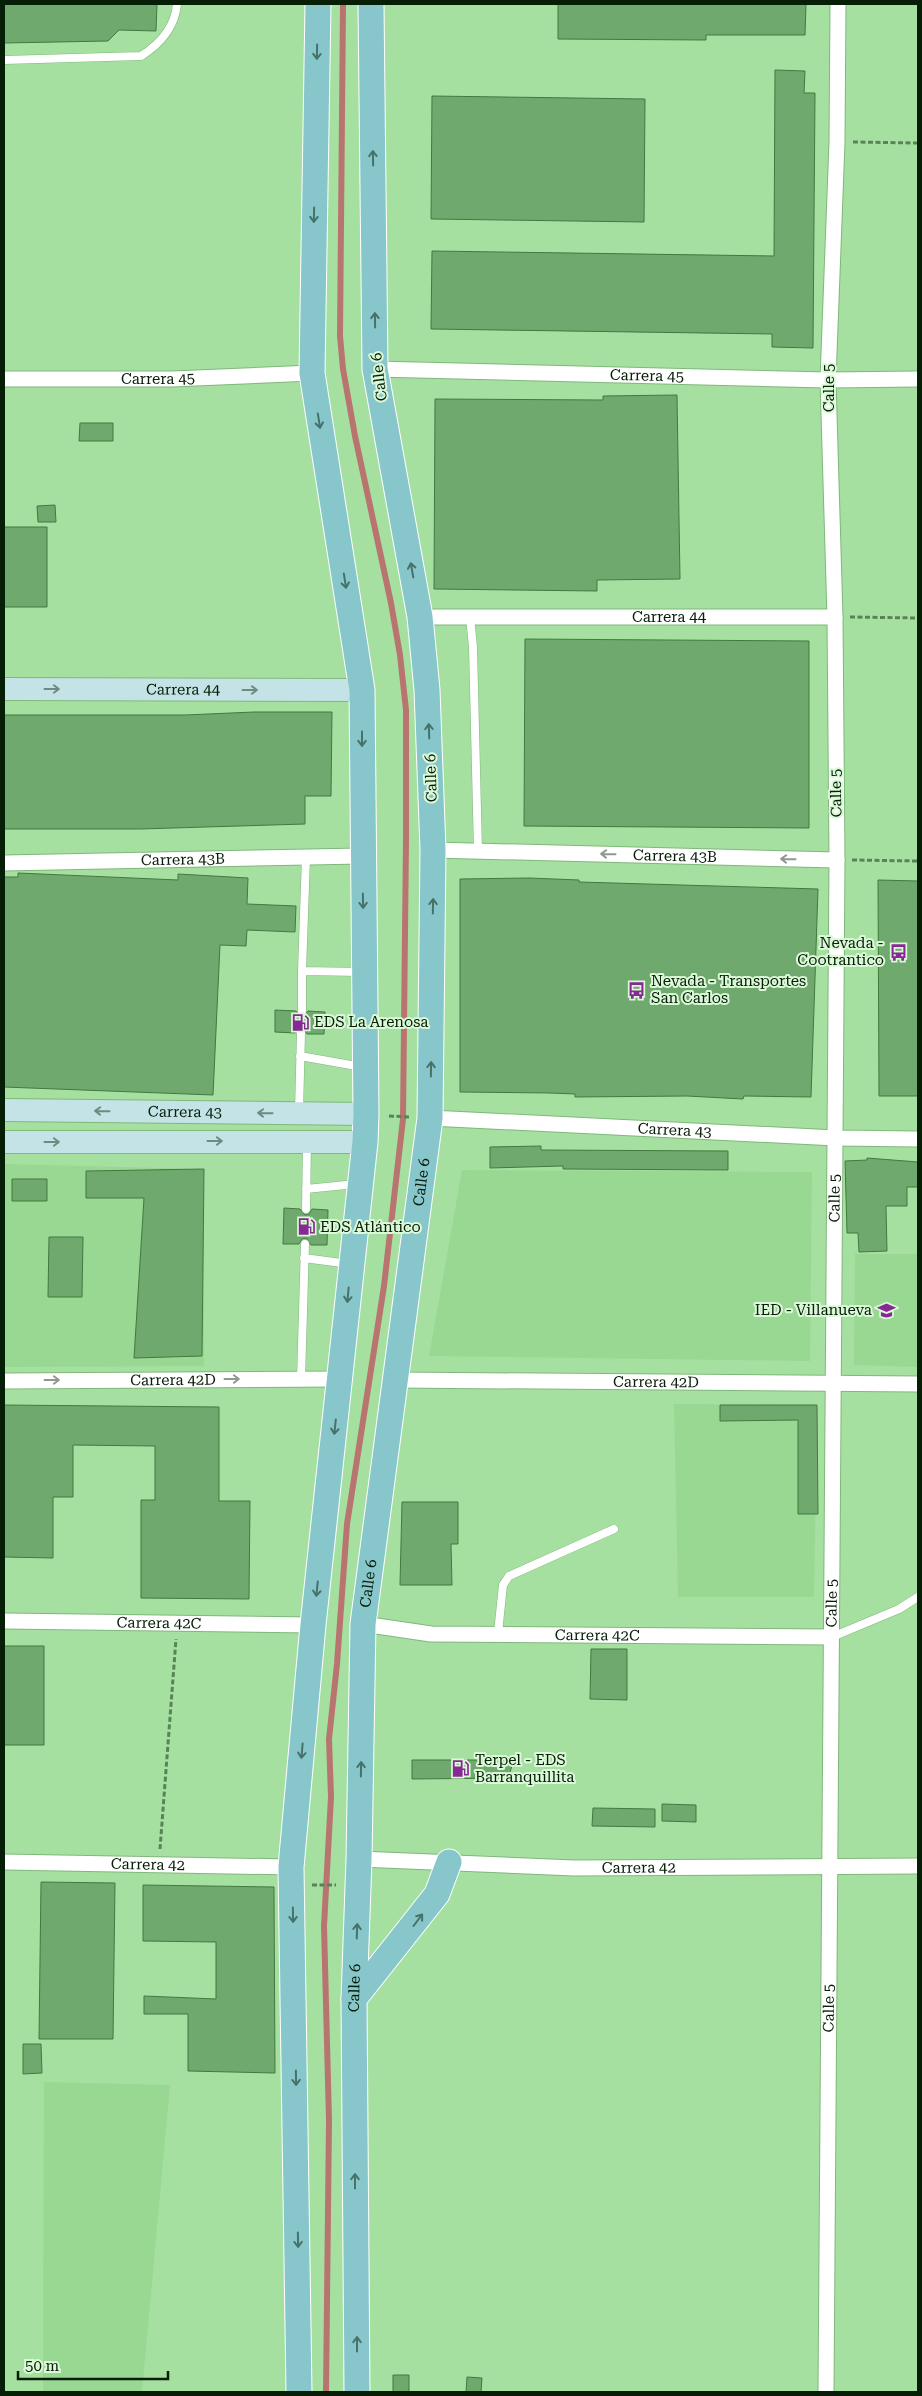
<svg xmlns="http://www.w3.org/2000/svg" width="922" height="2396" font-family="'Roboto Serif',serif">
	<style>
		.built { fill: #98d893 }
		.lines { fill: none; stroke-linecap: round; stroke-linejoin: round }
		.stream { stroke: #b97470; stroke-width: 6 }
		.building { fill: #70a96d; stroke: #42793f }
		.lane-casing { stroke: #7fb87a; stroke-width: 9 }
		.street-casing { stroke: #7fb87a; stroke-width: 17 }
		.secondary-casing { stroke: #7fb87a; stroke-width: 24 }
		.primary-casing { stroke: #fff; stroke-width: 27 }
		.path { stroke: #598357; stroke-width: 3; stroke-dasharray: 5 2.5; stroke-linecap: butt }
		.lane { stroke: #fff; stroke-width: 8 }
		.street { stroke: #fff; stroke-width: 15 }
		.secondary { stroke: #c3e3e6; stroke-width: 22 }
		.primary { stroke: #87c7cc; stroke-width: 25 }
		.oneway { stroke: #467269 }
		.oneway2 { stroke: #6e8a81 }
		.oneway3 { stroke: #8f998f }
		.labels { text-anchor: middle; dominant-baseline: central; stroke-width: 4; stroke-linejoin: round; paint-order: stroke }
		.street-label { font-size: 15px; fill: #061d06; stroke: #dbf9d8 }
		.poi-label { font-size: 15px; fill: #061d06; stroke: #dbf9d8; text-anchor: start }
	</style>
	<rect width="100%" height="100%" fill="#a5e0a1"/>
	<!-- built -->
	<path class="built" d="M4 1164 204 1169V1366L4 1367Z
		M462 1170 812 1172 810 1361 429 1356Z
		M855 1254H918V1367L854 1365Z
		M674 1404 817 1405 814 1597H678Z
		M44 2082 170 2085 142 2392H43Z"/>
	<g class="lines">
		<!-- stream -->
		<path class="stream" d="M326 2392 329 2120 324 1926 331 1797 329 1739 337 1664 347 1524 384 1286 403 1119 406 840V710L400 655 391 603 355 436 343 369 340 336 343 4"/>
	</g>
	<!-- building -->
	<path class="building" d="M4 4H157L156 31 119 30 108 41 4 43Z
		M558 4H806L805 35H706V40L558 39Z
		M775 70 805 71 804 93H815L813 348 772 347V334L431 329 432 251 774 256Z
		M432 96 645 99 644 222 431 219Z
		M677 395 680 579 597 580V591L434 589 435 399 603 400V396Z
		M80 423H113V441H79Z
		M55 505 56 522H38L37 506Z
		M4 527H47V607H4Z
		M525 639 809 641V828L524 826Z
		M254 712H332L331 796H305V824L140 829H4V715H185Z
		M18 873 178 880V874L248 878 247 904 296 906 295 932 247 930 246 946 220 945 213 1095 4 1087V877H18Z
		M529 878 579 880V882L818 889 811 1097 744 1096 743 1099 687 1096 575 1097V1094L550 1093 460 1092V879Z
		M878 880 918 881V1096H879Z
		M275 1010 296 1011 302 1017 308 1011 325 1012 324 1034H307L302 1027 298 1028 295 1033 275 1032Z
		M541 1146V1150L728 1151V1170L563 1169V1166L490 1168V1147Z
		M867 1158 918 1162V1187H907V1206H886L887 1251 859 1252 858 1233H847L845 1161 867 1160Z
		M204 1169 202 1356 134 1358 144 1198H86V1171Z
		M12 1179H47V1201H12Z
		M284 1208 300 1209 305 1215 309 1214 312 1209 328 1210 327 1245H311L306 1238 302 1239 299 1244H283Z
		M49 1237H83L82 1297H48Z
		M4 1405 219 1407V1501H250L249 1599 141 1598V1500H155V1446L73 1445V1497H53V1558L4 1557Z
		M720 1405H817L818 1514H798V1420L720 1421Z
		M402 1502H458V1544H451L452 1585H400Z
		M4 1646H44V1745H4Z
		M591 1649H627V1700L590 1699Z
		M412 1760H514L508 1778 412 1779Z
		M662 1804 696 1805V1822L662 1821Z
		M593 1808 655 1809V1827L592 1826Z
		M41 1882 115 1883 113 2039H39Z
		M143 1885 274 1887 275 2073 188 2071V2014H144V1996L216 1999V1942L143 1941Z
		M23 2044H41L42 2073 23 2074Z
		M393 2375H409V2392H393Z
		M467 2377 482 2378 481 2392H466Z"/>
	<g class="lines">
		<defs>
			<path id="lane" d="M4 60 141 56C160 44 175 27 177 4
				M470 617 473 647 478 851
				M302 971 306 857
				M302 1011V971L362 972
				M300 1056 362 1067
				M299 1111 301 1033
				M306 1189 356 1184
				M306 1209 307 1143
				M304 1258 349 1264
				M301 1379 305 1244
				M498 1633 503 1585 509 1576 614 1529
				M832 1637 899 1609 918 1597"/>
			<g id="street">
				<path id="s1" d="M375 369 828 380 918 379"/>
				<path id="s2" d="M4 379H172L312 373"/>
				<path id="s3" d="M420 617H835"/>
				<path id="s4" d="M433 850 837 860"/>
				<path id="s5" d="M4 863 362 856"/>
				<path id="s6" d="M430 1118 836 1138 918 1139"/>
				<path id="s7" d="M395 1380 918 1384"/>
				<path id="s8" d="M4 1381 341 1379"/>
				<path id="s9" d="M4 1621 313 1625"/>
				<path id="s10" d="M363 1624 431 1634 832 1637"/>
				<path id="s11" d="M359 1859 574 1868 918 1866"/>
				<path id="s12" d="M4 1862 291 1867"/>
				<path id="s13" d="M826 2392 837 860 835 617 828 380 837 142 838 4"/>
			</g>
			<g id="secondary">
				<path id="s14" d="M4 689 362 690"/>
				<path id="s15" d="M4 1110 366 1114"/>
				<path d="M4 1142H365"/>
			</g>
			<g id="primary">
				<path d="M354 1999 437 1894 449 1862"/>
				<path d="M299 2392 291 1867 313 1625 365 1142 366 1114 362 690 312 373 318 4"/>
				<path id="s16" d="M357 2392 354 1999 359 1859 363 1624 430 1118 433 850 427 690 420 617 375 369 371 4"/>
			</g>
		</defs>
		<!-- lane casing -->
		<use href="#lane" class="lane-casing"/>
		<!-- street casing -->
		<use href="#street" class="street-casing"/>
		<!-- secondary casing -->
		<use href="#secondary" class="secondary-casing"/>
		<!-- primary casing -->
		<use href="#primary" class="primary-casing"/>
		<!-- path -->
		<path class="path" d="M853 142 918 143
			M850 617 918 618
			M852 860 918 861
			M389 1116 410 1117
			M160 1849 176 1639
			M312 1885H336"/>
		<!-- lane -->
		<use href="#lane" class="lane"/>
		<!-- street -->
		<use href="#street" class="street"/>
		<!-- secondary -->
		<use href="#secondary" class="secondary"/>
		<!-- primary -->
		<use href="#primary" class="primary"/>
	</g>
	<!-- one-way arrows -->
	<defs><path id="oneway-shaft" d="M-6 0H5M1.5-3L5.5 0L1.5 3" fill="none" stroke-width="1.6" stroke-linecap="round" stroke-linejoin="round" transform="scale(1.25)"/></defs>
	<g class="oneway">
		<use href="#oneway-shaft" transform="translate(317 52) rotate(91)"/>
		<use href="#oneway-shaft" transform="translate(373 158) rotate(-91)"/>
		<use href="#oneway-shaft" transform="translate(314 215) rotate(91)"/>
		<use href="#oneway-shaft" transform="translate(375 320) rotate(-91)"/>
		<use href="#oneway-shaft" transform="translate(319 421) rotate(81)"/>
		<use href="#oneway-shaft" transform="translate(412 570) rotate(-100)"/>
		<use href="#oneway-shaft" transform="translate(345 581) rotate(81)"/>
		<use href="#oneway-shaft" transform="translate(429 731) rotate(-92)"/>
		<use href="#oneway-shaft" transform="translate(362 739) rotate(90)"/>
		<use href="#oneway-shaft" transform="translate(363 901) rotate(89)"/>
		<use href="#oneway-shaft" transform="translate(433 906) rotate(-89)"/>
		<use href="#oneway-shaft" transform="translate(431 1069) rotate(-89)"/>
		<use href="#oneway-shaft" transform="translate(348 1295) rotate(95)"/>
		<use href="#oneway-shaft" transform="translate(335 1427) rotate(96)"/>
		<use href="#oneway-shaft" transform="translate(317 1589) rotate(96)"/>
		<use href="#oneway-shaft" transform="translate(302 1751) rotate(95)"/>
		<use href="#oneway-shaft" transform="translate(361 1769) rotate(-89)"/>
		<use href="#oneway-shaft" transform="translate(293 1915) rotate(89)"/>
		<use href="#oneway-shaft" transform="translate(418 1920) rotate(-53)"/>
		<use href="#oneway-shaft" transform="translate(357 1931) rotate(-88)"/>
		<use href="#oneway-shaft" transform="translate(296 2078) rotate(89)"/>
		<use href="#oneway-shaft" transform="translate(355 2181) rotate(-90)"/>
		<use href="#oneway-shaft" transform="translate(298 2240) rotate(89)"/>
		<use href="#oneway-shaft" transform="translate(357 2344) rotate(-90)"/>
	</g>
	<g class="oneway2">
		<use href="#oneway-shaft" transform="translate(52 689)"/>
		<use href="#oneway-shaft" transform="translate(250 690)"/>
		<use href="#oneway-shaft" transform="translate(102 1111) rotate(-179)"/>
		<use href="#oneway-shaft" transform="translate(265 1113) rotate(-179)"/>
		<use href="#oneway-shaft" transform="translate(215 1141)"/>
		<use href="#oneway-shaft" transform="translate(52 1142)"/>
	</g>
	<g class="oneway3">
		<use href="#oneway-shaft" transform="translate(608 854) rotate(-179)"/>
		<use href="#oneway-shaft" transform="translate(788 859) rotate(-179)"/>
		<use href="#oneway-shaft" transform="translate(232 1379)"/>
		<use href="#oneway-shaft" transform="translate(52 1380)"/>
	</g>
	<!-- icons -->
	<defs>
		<symbol id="bus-bare" viewBox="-9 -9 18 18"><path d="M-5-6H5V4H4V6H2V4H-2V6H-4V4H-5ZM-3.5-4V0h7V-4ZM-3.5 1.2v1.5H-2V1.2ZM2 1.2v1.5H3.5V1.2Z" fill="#872994" stroke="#dbf9d8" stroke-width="2.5" paint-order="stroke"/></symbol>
		<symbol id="fuel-bare" viewBox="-9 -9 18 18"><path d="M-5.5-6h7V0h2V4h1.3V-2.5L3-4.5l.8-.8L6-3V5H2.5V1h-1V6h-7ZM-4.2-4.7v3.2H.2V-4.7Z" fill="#872994" stroke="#dbf9d8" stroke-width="2.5" paint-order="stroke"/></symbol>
		<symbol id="school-bare" viewBox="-9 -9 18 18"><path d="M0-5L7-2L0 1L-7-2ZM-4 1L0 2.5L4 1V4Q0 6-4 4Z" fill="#872994" stroke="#dbf9d8" stroke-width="2.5" paint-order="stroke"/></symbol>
	</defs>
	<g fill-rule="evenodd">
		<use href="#bus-bare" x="886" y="940" width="25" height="25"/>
		<use href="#bus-bare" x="624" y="978" width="25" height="25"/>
		<use href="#fuel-bare" x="288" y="1010" width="25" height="25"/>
		<use href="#fuel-bare" x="294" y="1214" width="25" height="25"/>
		<use href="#school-bare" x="874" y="1298" width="25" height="25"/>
		<use href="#fuel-bare" x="448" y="1756" width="25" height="25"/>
	</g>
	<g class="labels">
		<!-- street labels -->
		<g class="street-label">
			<text stroke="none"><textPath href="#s1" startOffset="272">Carrera 45</textPath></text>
			<text transform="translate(379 377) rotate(-97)">Calle 6</text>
			<text stroke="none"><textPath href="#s2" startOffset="154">Carrera 45</textPath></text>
			<text transform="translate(829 388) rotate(-90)">Calle 5</text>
			<text stroke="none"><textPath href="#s3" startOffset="249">Carrera 44</textPath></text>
			<text stroke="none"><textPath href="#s14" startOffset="179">Carrera 44</textPath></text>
			<text transform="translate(431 778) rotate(-92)">Calle 6</text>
			<text transform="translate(836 793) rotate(-91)">Calle 5</text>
			<text stroke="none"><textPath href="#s4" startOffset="242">Carrera 43B</textPath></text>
			<text stroke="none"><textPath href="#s5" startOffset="179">Carrera 43B</textPath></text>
			<text stroke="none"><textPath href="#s15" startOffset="181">Carrera 43</textPath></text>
			<text stroke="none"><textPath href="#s6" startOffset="245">Carrera 43</textPath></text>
			<text stroke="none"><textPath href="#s16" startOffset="1214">Calle 6</textPath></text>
			<text stroke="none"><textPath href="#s13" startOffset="1194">Calle 5</textPath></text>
			<text stroke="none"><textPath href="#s8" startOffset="169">Carrera 42D</textPath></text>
			<text stroke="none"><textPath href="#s7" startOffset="261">Carrera 42D</textPath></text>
			<text stroke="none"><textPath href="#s16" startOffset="809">Calle 6</textPath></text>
			<text stroke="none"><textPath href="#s13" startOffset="789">Calle 5</textPath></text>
			<text stroke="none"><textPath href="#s9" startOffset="155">Carrera 42C</textPath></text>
			<text stroke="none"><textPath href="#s10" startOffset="235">Carrera 42C</textPath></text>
			<text stroke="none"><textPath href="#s12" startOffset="144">Carrera 42</textPath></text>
			<text stroke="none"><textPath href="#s11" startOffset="280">Carrera 42</textPath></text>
			<text stroke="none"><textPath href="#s16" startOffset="404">Calle 6</textPath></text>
			<text stroke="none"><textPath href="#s13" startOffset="384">Calle 5</textPath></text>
		</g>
		<!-- poi labels -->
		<g class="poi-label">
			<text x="884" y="943" text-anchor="end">Nevada -<tspan x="884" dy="17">Cootrantico</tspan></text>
			<text x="651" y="981">Nevada - Transportes<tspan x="651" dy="17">San Carlos</tspan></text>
			<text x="314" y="1022">EDS La Arenosa</text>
			<text x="320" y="1227">EDS Atlántico</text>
			<text x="872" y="1310" text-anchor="end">IED - Villanueva</text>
			<text x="475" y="1760">Terpel - EDS<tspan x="475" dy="17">Barranquillita</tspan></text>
		</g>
	</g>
	<!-- border -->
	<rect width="922" height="2396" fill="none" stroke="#061d06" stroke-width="10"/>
	<!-- scale -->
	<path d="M18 2371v8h150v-8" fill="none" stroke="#061d06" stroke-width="2.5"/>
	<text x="25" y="2371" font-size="15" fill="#061d06" stroke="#dbf9d8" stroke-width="4" paint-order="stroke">50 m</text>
</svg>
